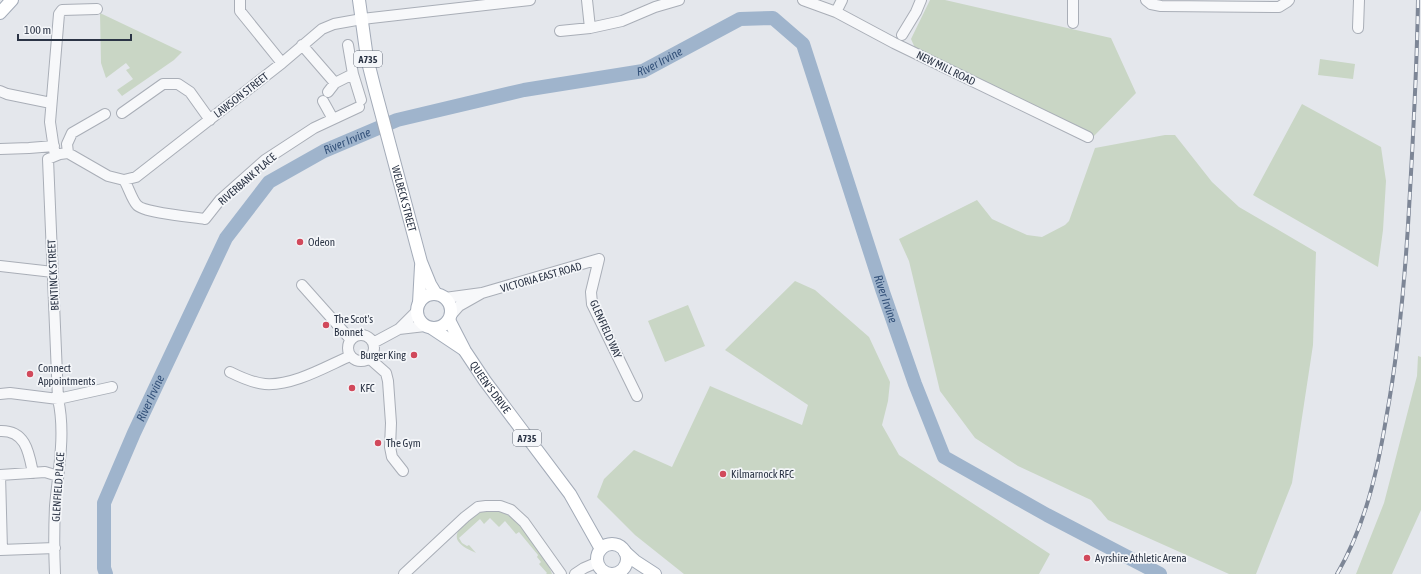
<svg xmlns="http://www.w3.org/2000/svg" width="1421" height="574" font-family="'Asap Condensed',sans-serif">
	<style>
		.green { fill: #c9d6c5 }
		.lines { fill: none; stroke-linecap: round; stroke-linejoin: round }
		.river { stroke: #9fb4cc; stroke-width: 14 }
		.minor-casing { stroke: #a9aeb7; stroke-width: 12 }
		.major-casing { stroke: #a3abb8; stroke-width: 14 }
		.minor { stroke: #f7f8fa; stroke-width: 10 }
		.major { stroke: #fff; stroke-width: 12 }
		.rail-casing { stroke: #7d8696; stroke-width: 4 }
		.rail { stroke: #f4f6f9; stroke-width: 2.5; stroke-dasharray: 8; stroke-linecap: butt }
		.poi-dot { fill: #d1495b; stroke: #f4f6f9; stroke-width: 1.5 }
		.labels { text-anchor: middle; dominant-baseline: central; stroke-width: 3.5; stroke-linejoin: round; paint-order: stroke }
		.shield { fill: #f4f6f9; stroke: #676e7b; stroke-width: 1 }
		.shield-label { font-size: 10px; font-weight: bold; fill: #2b3445 }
		.street-label { font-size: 11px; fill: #2b3445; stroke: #f4f6f9 }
		.poi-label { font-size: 11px; fill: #2b3445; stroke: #f4f6f9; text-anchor: start }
		.water-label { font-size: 12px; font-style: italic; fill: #34527a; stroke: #f4f6f9 }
	</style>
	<rect width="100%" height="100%" fill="#e4e7ec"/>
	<!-- green -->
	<path class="green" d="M930 0H945L1111 38 1136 93 1093 137 915 48 911 39Z
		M100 13 182 52 174 60 122 96 117 90 133 79 126 70 130 68 126 63 106 78 101 63Z
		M1320 59 1355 64 1353 79 1318 75Z
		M1302 104 1381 147 1386 181 1383 230 1378 267 1253 195Z
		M1165 135H1175L1212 182 1239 207 1316 252 1313 345 1292 483 1256 574H1229L1108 520 1091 500 1018 466 975 438 940 391 909 261 899 239 977 200 992 219 1027 235 1042 237 1065 225 1069 221 1095 148Z
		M795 281 815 290 869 337 890 382 888 401 882 425 899 455 1050 554 1039 574H684L635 535 597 497 604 479 634 450 672 467 710 386 802 425 808 405 725 350Z
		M688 305 705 346 665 362 648 321Z
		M1418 356 1421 357V510L1392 574H1356L1384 503 1417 376Z
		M497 510C504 513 511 516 517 521 525 529 550 564 552 574H546L547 573 539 564 541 562 537 557 538 555 519 532 516 534 505 521 499 527 490 518 484 524 480 519 459 538 462 543 467 546 469 545 476 553C470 550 462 547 458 541 451 530 475 513 484 511 488 510 493 511 497 510Z"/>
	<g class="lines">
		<!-- river -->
		<path class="river" id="s1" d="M106 574 104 568V503L134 433 226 238 269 182 324 151 397 120 524 90 643 71 740 19 773 18 803 44 883 292 915 384 944 457 1047 515 1160 574"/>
		<defs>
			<path id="minor" d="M240 0V11L282 63
				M587 0 590 28
				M803 0 836 12 894 43 1088 137
				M1073 0V23
				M1146 0 1151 4 1161 6 1279 7 1287 2 1289 0
				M836 12 842 0
				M1358 28 1359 0
				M560 31 590 28 622 21 655 7 679 0
				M902 35 916 12 921 0
				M302 45 335 83 353 74
				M348 45 353 74 361 100
				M0 91 7 94 51 103
				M328 92 335 83
				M323 101 333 119
				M122 113 163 84H178L190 92 210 120
				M0 149 29 148 54 146
				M68 153 67 144 72 133 105 114
				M55 156 50 122 59 14 62 10 97 9
				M124 180 136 177 282 63 322 29 334 24 362 19 530 0
				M599 259 591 292 592 304 637 396
				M0 266 53 272
				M302 285 351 340
				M482 293 599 259
				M445 298 482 293 459 306 452 314
				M399 329 425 326
				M348 348a13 13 0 1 1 26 0a13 13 0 1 1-26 0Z
				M373 343 399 329 417 311
				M369 358 386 373 388 381 391 423 390 447 392 457 403 471
				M230 372C240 377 253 383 265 384 293 386 325 367 350 356
				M0 394 10 393 58 399 112 387
				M0 431C26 430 29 453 33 473
				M0 475 2 550
				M0 475 45 472 58 476
				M0 550 55 548
				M55 574C54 552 54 529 55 506 58 472 66 434 58 399L48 159 60 154 68 153 108 176 124 180C128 186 132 200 137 205 144 213 193 217 205 219L220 200 265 160 314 128 359 107
				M404 574 465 517 478 507 486 506H500L511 510 524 522 561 574
				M575 574 584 568 598 562
				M612 574H613"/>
			<g id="major">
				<path id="s2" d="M359 0 367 58 374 86 421 262 430 284 436 294"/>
				<path d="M0 13 12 0"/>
				<circle cx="434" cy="311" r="17"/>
				<path d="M419 303 421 266"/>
				<path id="s3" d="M449 320 465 351 485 381 570 494 601 549"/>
				<path d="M433 329 463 349"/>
				<circle cx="612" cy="559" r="15"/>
				<path d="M625 552 635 561 655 574"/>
			</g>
		</defs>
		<!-- minor casing -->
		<use href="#minor" class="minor-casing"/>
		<!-- major casing -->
		<use href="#major" class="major-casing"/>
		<!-- minor -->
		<use href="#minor" class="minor"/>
		<!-- major -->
		<use href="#major" class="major"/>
		<defs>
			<path id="rail" d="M1337 574C1365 526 1377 473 1386 419 1399 349 1405 279 1409 209 1413 139 1417 70 1418 0"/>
		</defs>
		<!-- rail casing -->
		<use href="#rail" class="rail-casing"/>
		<!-- rail -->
		<use href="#rail" class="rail"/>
	</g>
	<!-- markers -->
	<g class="poi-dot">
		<circle cx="300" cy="242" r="4"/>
		<circle cx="326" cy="325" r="4"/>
		<circle cx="414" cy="355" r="4"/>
		<circle cx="30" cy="374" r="4"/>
		<circle cx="352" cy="388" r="4"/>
		<circle cx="378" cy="443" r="4"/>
		<circle cx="723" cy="474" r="4"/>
		<circle cx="1087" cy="558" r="4"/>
	</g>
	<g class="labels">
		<!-- shield labels -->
		<g class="shield">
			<rect x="354" y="51" width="28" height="16" rx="3"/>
			<rect x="513" y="430" width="28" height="16" rx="3"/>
		</g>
		<g class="shield-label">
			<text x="368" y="59">A735</text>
			<text x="527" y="438">A735</text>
		</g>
		<!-- street labels -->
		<g class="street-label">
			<text transform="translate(946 68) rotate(26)">NEW MILL ROAD</text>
			<text transform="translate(241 95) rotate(-38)">LAWSON STREET</text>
			<text transform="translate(247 179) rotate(-41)">RIVERBANK PLACE</text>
			<text stroke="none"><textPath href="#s2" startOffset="204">WELBECK STREET</textPath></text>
			<text transform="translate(53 275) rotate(-93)">BENTINCK STREET</text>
			<text transform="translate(541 277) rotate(-16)">VICTORIA EAST ROAD</text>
			<text transform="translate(606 329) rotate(66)">GLENFIELD WAY</text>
			<text stroke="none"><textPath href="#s3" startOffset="79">QUEEN'S DRIVE</textPath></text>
			<text transform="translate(58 487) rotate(-86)">GLENFIELD PLACE</text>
		</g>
		<!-- poi labels -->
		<g class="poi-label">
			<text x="308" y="242">Odeon</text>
			<text x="334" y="319">The Scot's<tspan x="334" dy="13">Bonnet</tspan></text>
			<text x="406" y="355" text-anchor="end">Burger King</text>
			<text x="38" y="368">Connect<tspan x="38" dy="13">Appointments</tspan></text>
			<text x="360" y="388">KFC</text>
			<text x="386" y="443">The Gym</text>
			<text x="731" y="474">Kilmarnock RFC</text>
			<text x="1095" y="558">Ayrshire Athletic Arena</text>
		</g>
		<!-- water labels -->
		<g class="water-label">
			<text stroke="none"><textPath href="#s1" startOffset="846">River Irvine</textPath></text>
			<text stroke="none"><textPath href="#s1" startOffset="522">River Irvine</textPath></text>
			<text stroke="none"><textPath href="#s1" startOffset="1278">River Irvine</textPath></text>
			<text stroke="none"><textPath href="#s1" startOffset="186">River Irvine</textPath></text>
		</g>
	</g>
	<!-- scale -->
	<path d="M18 34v6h113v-6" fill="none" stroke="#2b3445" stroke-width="2"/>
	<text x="24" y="34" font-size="12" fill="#2b3445" stroke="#f4f6f9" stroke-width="3" paint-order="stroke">100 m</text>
</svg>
